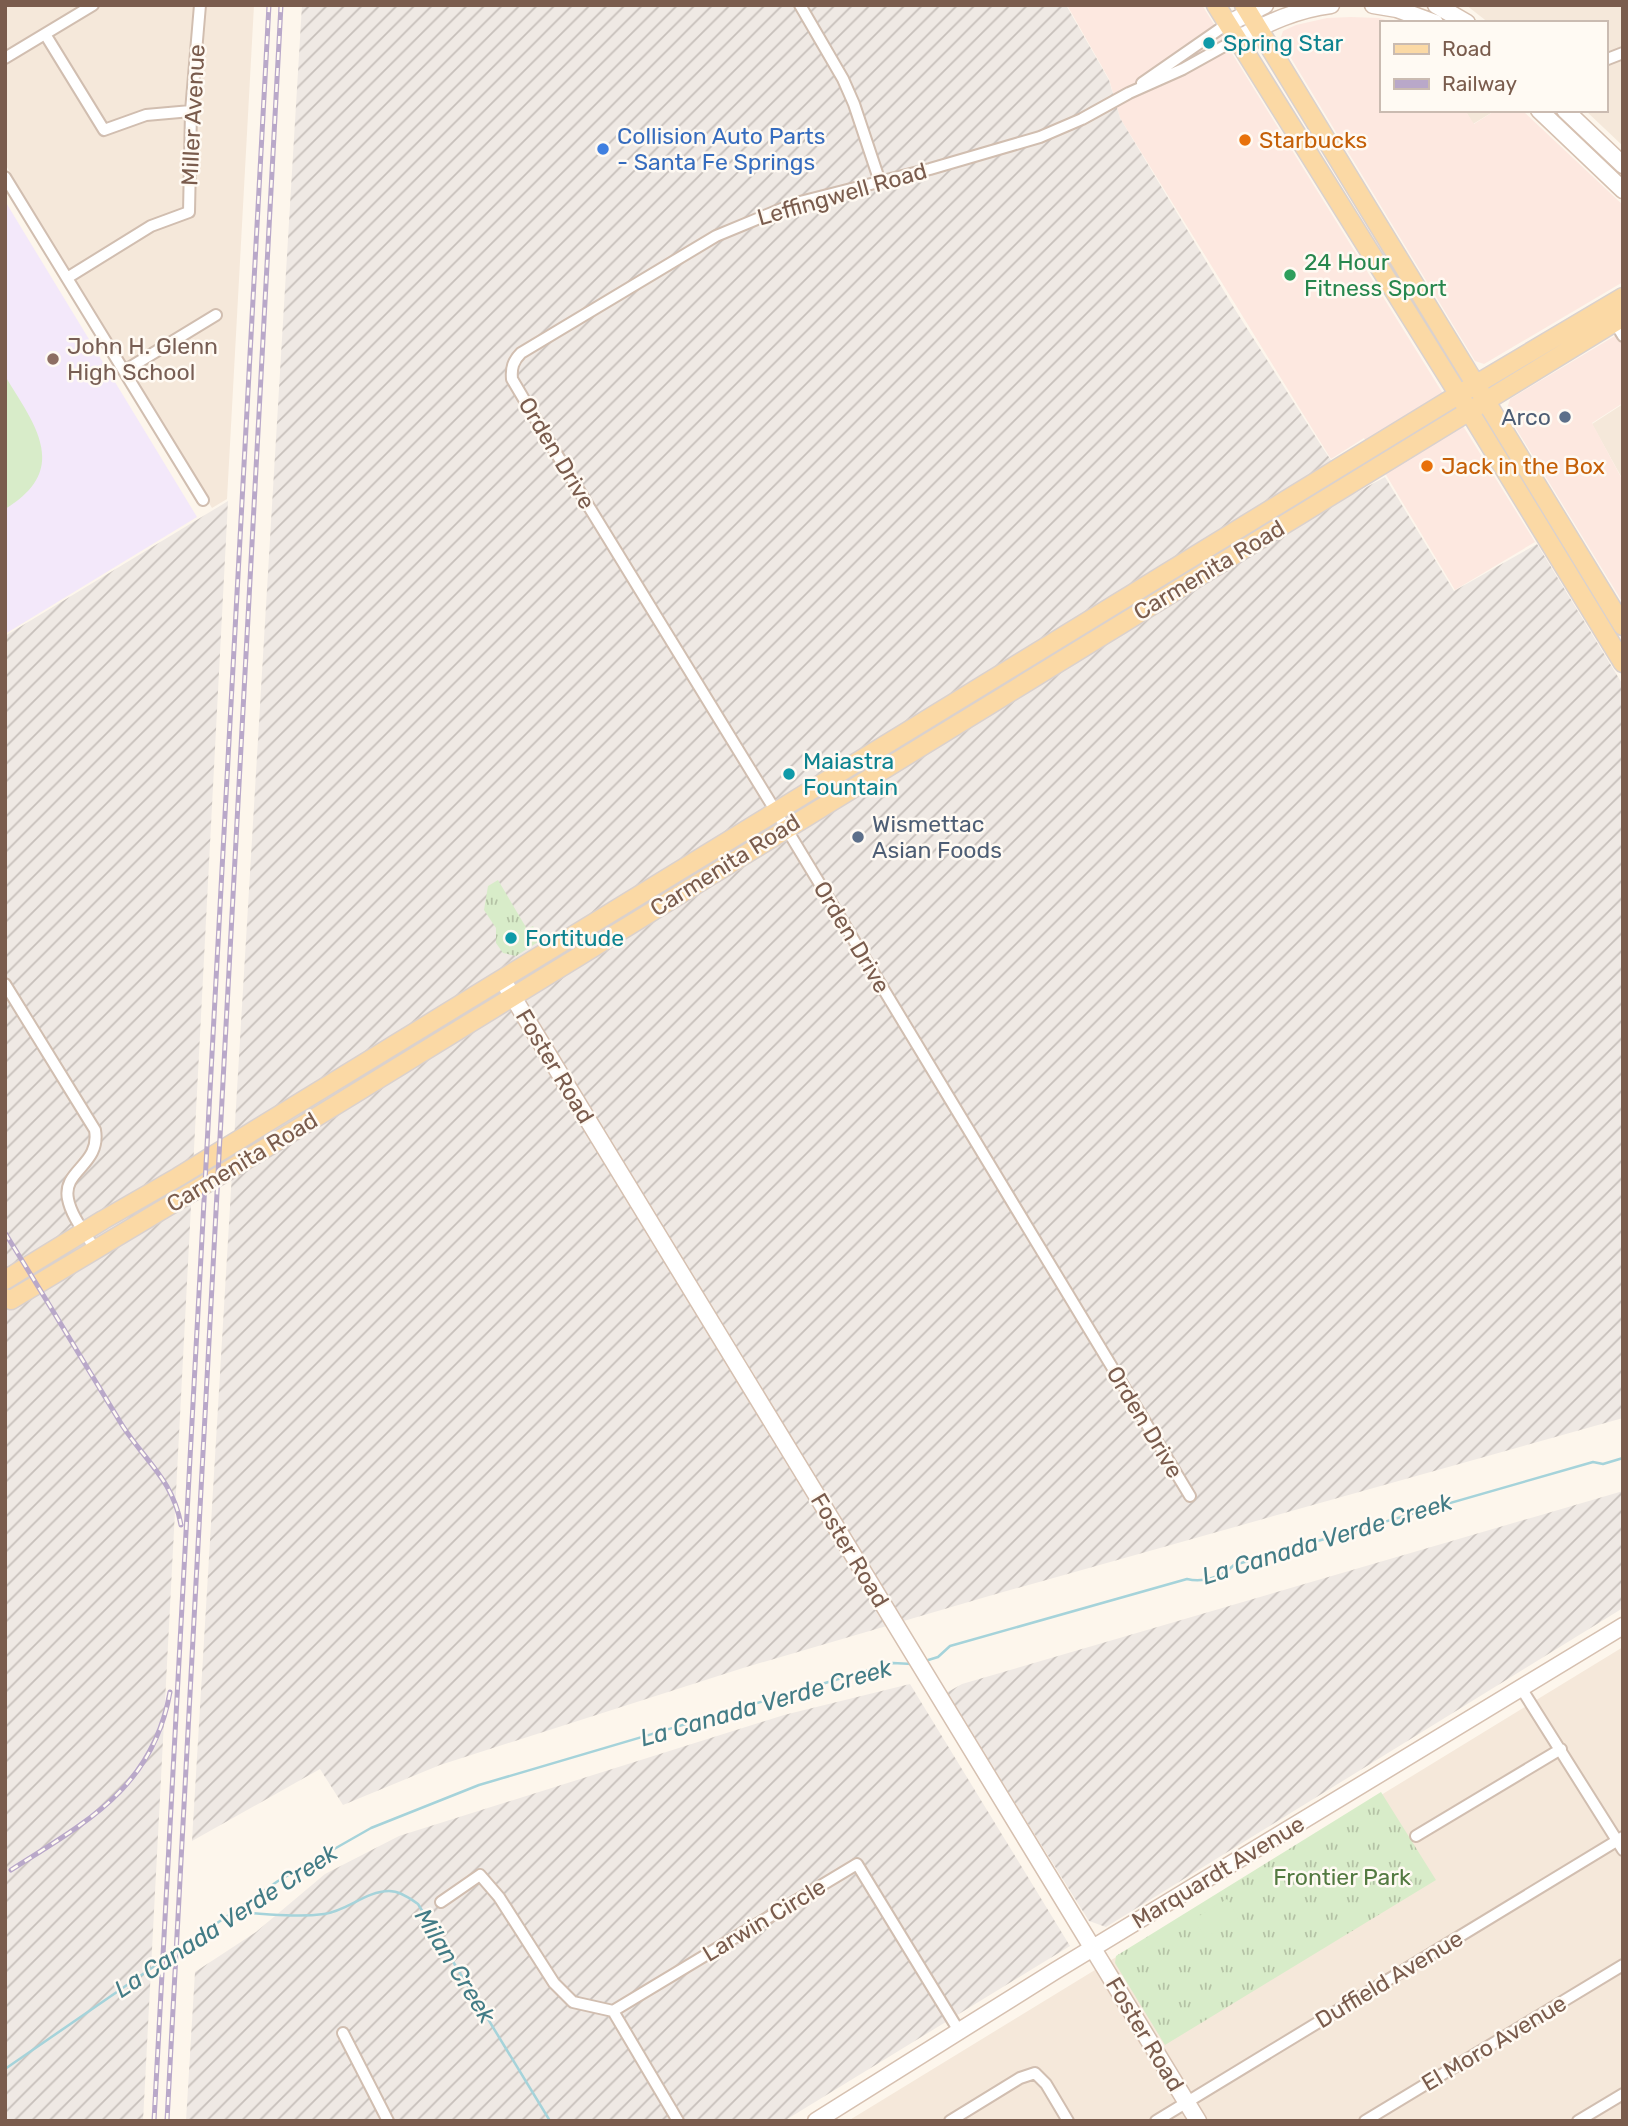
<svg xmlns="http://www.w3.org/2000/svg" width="1628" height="2126" font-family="Rubik,sans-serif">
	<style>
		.residential { fill: #f5e8da }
		.commercial { fill: #fde8e0 }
		.industrial { fill: url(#industrial-furrows) }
		.education { fill: #f3e8fa }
		.grass { fill: url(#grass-tufts) }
		.pitch { fill: #d8ecc9 }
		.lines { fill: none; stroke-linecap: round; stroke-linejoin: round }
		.stream { stroke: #a5d3da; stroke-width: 2.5 }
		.street-casing { stroke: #d1beb0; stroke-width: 14 }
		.secondary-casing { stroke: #d6c0b0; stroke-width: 19 }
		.primary-casing { stroke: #dad1cd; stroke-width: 21 }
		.street { stroke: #fff; stroke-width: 10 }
		.secondary { stroke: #fff; stroke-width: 16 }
		.primary { stroke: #fbd9a5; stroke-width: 18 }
		.rail-casing { stroke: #b9a8c9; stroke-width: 5 }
		.rail { stroke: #fffaf3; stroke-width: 2.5; stroke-dasharray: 8; stroke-linecap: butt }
		.culture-dot { fill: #0f9aa8; stroke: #fffaf3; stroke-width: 2.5 }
		.food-dot { fill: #e8710a; stroke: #fffaf3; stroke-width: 2.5 }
		.shop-dot { fill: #3f7fe0; stroke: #fffaf3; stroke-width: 2.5 }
		.leisure-dot { fill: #2e9e5b; stroke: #fffaf3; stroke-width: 2.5 }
		.education-dot { fill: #8d6e63; stroke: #fffaf3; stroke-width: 2.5 }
		.service-dot { fill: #5c6f8a; stroke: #fffaf3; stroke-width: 2.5 }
		.labels { text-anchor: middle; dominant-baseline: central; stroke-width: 5; stroke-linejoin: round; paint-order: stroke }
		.culture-label { font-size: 23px; fill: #0d838f; stroke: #fffaf3; text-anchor: start }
		.street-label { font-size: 23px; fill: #7a5c4d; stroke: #fffaf3 }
		.shop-label { font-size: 23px; fill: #366cbe; stroke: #fffaf3; text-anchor: start }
		.food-label { font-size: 23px; fill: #c56008; stroke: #fffaf3; text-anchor: start }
		.leisure-label { font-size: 23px; fill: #27864d; stroke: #fffaf3; text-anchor: start }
		.education-label { font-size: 23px; fill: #785e54; stroke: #fffaf3; text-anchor: start }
		.service-label { font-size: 23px; fill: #4e5e75; stroke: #fffaf3; text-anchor: end }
		.park-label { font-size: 23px; fill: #537a41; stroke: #fffaf3 }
		.water-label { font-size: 24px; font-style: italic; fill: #437c86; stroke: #fffaf3 }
	</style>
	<defs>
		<pattern id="industrial-furrows" width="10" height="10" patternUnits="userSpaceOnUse" patternTransform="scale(1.75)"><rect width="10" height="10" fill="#efe9e4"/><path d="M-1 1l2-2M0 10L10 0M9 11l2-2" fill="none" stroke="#c7c0bb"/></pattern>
		<pattern id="grass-tufts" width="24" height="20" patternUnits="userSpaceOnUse" patternTransform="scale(1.75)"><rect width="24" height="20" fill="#d8ecc9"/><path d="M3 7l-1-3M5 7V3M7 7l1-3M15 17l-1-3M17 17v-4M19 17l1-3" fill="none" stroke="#b4c2a5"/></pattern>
	</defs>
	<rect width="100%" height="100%" fill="#fdf6ec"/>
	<!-- residential -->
	<path class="residential" d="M5 5H254L227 499 212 508 5 164Z
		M1466 5H1623V146L1585 110H1605V23H1489Z
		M1465 110H1496L1473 124Z
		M1623 404V480L1592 424Z
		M1623 1647V2121H848Z"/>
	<!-- commercial -->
	<path class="commercial" d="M1067 5H1202L1535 542 1455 590 1364 438 1331 459 1120 118 1109 79Z
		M1351 17 1379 18 1395 23H1381V110H1465L1474 124 1496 110H1522L1623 205V282L1484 364 1475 361 1280 40 1283 31 1296 25 1327 18Z
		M1623 331V403L1592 423 1623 481V603L1506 412 1510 399Z"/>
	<!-- industrial -->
	<path class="industrial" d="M302 5H1066L1109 80 1120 118 1236 311 1324 450 1354 494 1385 477 1454 591 1537 544 1623 685V1418L989 1596 743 1668 440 1765 343 1805 320 1769 192 1841Z
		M228 501 143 2121H5V636Z
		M1623 1491V1608L1106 1927 1089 1921 946 1693 962 1684Z
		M910 1684 1070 1946 784 2121H186L195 1972 256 1932 325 1874 399 1836 784 1715Z"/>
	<!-- education -->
	<path class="education" d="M5 201 197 517 5 634Z"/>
	<!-- grass -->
	<path class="grass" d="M498 880 527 929 533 926 538 934V942L516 956 503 953 496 943V928L484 910 488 886Z
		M1381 1792 1436 1880 1165 2045 1115 1963 1116 1956Z"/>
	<!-- pitch -->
	<path class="pitch" d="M5 376C35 425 71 469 5 509Z
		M1227 1899 1238 1918 1205 1938 1194 1919Z"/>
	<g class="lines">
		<!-- stream -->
		<path class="stream" d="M925 1661 938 1657 950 1646 1187 1579C1203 1583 1222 1577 1234 1565L1593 1462 1603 1464 1623 1458
			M232 1912C262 1913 294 1918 324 1914 347 1911 366 1891 389 1891 400 1891 410 1898 418 1904L550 2121
			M5 2069 278 1881 371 1828 479 1785 893 1663 912 1664"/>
		<defs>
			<path id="street" d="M800 5 843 79 854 104 880 182
				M45 34 104 130 146 115 191 111
				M5 58 93 5
				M1605 60 1623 53
				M1142 83 1227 24
				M5 177 203 500
				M67 278 151 226 189 212 191 111 200 5
				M1612 318 1623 336
				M124 371 216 315
				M5 984 95 1130C101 1165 62 1170 68 1199 71 1216 86 1234 95 1249
				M1190 1496 786 828 548 440 512 379C511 368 513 361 521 353L716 236 796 203 930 169 1040 137 1082 119 1129 93 1183 69 1237 39
				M1521 1688 1623 1850
				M1416 1836 1561 1749
				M441 1902 480 1875 499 1897 554 1983 573 2002 613 2011
				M343 2033 388 2121
				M678 2121 613 2011 857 1864 959 2031
				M950 2121 1020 2078 1035 2073 1046 2084 1068 2121
				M1156 2121 1623 1837
				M1365 2121 1623 1965
				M1578 2121 1623 2094"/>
			<path id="secondary" d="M1373 5 1397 9 1435 23
				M1436 5 1467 23
				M1227 24 1265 5
				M1237 39C1268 23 1297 9 1331 5
				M1539 110 1623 190
				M1565 110 1623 165
				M502 979 1198 2121
				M816 2121 1055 1971 1623 1626"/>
			<path id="primary" d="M1216 5 1469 411 1623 663
				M1244 5 1623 626
				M5 1280 103 1220 178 1177 1448 401 1623 297
				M5 1298 11 1300 274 1143 1623 317"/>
		</defs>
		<!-- street casing -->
		<use href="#street" class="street-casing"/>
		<!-- secondary casing -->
		<use href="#secondary" class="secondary-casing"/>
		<!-- primary casing -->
		<use href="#primary" class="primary-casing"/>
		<!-- street -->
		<use href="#street" class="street"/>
		<!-- secondary -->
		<use href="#secondary" class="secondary"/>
		<!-- primary -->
		<use href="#primary" class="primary"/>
		<defs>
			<path id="rail" d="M5 1233C45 1297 83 1361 122 1425 145 1461 173 1480 181 1525
				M11 1870C86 1822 153 1788 170 1692
				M154 2121 269 5
				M167 2121 281 5"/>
		</defs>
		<!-- rail casing -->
		<use href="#rail" class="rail-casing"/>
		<!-- rail -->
		<use href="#rail" class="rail"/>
	</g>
	<!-- markers -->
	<g class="culture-dot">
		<circle cx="1209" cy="43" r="7"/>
		<circle cx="789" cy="774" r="7"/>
		<circle cx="511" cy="938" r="7"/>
	</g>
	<g class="food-dot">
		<circle cx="1245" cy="140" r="7"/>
		<circle cx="1427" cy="466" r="7"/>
	</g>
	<circle class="shop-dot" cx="603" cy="149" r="7"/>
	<circle class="leisure-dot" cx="1290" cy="275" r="7"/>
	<circle class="education-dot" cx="53" cy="359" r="7"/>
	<g class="service-dot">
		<circle cx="1565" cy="417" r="7"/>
		<circle cx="858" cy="837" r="7"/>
	</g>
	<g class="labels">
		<!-- culture labels -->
		<g class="culture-label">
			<text x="1223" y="43">Spring Star</text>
			<text x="803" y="761">Maiastra<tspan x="803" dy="26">Fountain</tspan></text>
			<text x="525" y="938">Fortitude</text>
		</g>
		<!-- street labels -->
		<g class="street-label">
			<text transform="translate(193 115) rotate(-87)">Miller Avenue</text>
			<text transform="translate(842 194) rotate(-16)">Leffingwell Road</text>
			<text transform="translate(557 453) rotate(59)">Orden Drive</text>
			<text transform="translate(1209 570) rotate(-31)">Carmenita Road</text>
			<text transform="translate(725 865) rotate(-32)">Carmenita Road</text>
			<text transform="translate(852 937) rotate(59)">Orden Drive</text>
			<text transform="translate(555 1066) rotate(59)">Foster Road</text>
			<text transform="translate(242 1162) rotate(-31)">Carmenita Road</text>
			<text transform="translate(1145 1422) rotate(59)">Orden Drive</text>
			<text transform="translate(850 1550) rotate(59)">Foster Road</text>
			<text transform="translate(1218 1872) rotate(-31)">Marquardt Avenue</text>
			<text transform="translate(764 1920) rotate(-31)">Larwin Circle</text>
			<text transform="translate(1389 1979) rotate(-31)">Duffield Avenue</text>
			<text transform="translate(1145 2034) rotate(59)">Foster Road</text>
			<text transform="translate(1494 2043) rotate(-31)">El Moro Avenue</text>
		</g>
		<!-- shop labels -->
		<g class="shop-label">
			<text x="617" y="136">Collision Auto Parts<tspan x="617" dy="26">- Santa Fe Springs</tspan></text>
		</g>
		<!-- food labels -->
		<g class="food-label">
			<text x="1259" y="140">Starbucks</text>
			<text x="1441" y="466">Jack in the Box</text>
		</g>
		<!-- leisure labels -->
		<g class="leisure-label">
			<text x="1304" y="262">24 Hour<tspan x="1304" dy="26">Fitness Sport</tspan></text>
		</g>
		<!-- education labels -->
		<g class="education-label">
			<text x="67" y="346">John H. Glenn<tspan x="67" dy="26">High School</tspan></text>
		</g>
		<!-- service labels -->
		<g class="service-label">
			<text x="1551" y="417">Arco</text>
			<text x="872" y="824" text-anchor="start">Wismettac<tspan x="872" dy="26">Asian Foods</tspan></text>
		</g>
		<!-- park labels -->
		<g class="park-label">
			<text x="1342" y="1877">Frontier Park</text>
		</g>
		<!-- water labels -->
		<g class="water-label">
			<text transform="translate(1327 1539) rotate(-17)">La Canada Verde Creek</text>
			<text transform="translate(766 1703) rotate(-16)">La Canada Verde Creek</text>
			<text transform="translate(226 1921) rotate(-33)">La Canada Verde Creek</text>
			<text transform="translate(455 1966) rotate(58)">Milan Creek</text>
		</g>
	</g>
	<!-- border -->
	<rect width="1628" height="2126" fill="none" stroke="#7a5c4d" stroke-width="14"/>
	<!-- legend -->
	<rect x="1380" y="21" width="228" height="91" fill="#fffaf3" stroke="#cabbb1" stroke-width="2"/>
	<rect x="1394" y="44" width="35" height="10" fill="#fbd9a5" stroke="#cabbb1" stroke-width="2"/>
	<text x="1442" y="56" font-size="21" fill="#7a5c4d">Road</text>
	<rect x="1394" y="79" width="35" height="10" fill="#b9a8c9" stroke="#cabbb1" stroke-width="2"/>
	<text x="1442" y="91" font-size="21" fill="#7a5c4d">Railway</text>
</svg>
